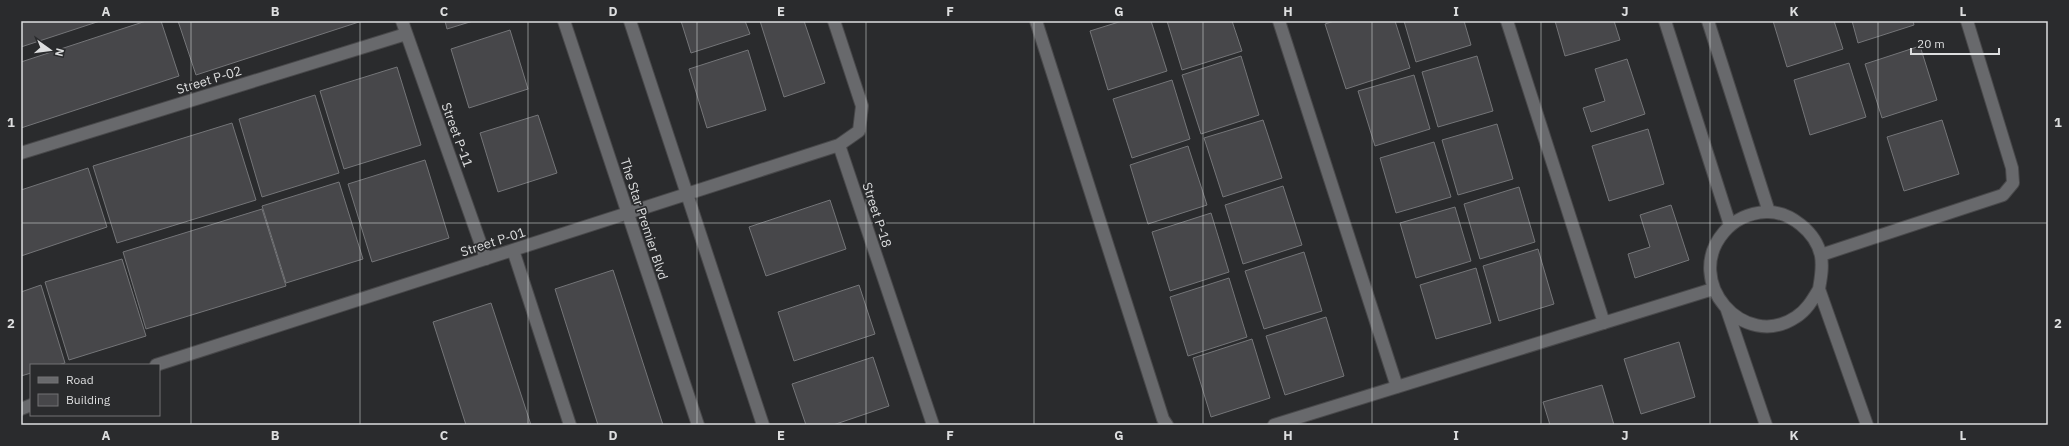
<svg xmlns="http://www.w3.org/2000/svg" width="2069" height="446" font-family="'IBM Plex Sans',sans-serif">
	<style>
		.building { fill: #47474a; stroke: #747578 }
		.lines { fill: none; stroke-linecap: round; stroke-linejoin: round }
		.street-casing { stroke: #48484a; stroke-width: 14 }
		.street { stroke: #68696c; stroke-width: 12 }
		.grid { fill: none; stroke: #dddedf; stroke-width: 1; stroke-opacity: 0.55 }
		.labels { text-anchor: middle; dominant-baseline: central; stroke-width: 3.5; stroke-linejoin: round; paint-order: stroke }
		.street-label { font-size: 13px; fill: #dddedf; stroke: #2a2b2d }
		.neatline { fill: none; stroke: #dddedf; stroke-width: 1.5 }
		.grid-label { font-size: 13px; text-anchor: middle; font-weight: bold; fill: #dddedf }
	</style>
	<rect width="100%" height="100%" fill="#2a2b2d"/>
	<!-- building -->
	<path class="building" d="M21 21H100L21 47Z
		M146 21H161L179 76 21 128V62Z
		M178 21H362L196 75Z
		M445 21H473L447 29Z
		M681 21H745L750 34 691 53Z
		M760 21H804L825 83 784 97Z
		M1122 21H1151L1167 71 1108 90 1090 31Z
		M1167 21H1232L1242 51 1182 70Z
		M1334 21H1395L1410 68 1346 89 1325 24Z
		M1404 21H1464L1471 45 1416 62Z
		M1555 21H1614L1620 40 1565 56Z
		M1773 21H1834L1843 49 1787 67Z
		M1852 21H1913L1914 25 1858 43Z
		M510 30 528 89 469 108 451 49Z
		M1920 46 1937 100 1882 118 1865 64Z
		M748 50 766 110 707 128 689 69Z
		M1241 56 1259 115 1201 134 1182 75Z
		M1477 56 1493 111 1438 127 1422 72Z
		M1627 59 1645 114 1591 132 1583 108 1605 101 1595 69Z
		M1849 63 1866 117 1810 135 1794 80Z
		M397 67 421 145 344 169 320 91Z
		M1414 75 1430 129 1375 146 1358 91Z
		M1172 80 1190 139 1132 158 1113 99Z
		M315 95 339 173 262 197 239 119Z
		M538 115 557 173 498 192 480 133Z
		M1263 120 1282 178 1223 197 1204 138Z
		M1942 120 1959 174 1904 191 1887 137Z
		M232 123 256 200 117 243 93 166Z
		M1497 124 1513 179 1458 195 1442 140Z
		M1648 129 1664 184 1609 201 1592 146Z
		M1434 142 1451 197 1396 213 1380 158Z
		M1188 146 1207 205 1148 224 1130 165Z
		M425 160 449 238 372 262 348 184Z
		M88 168 107 227 21 256V190Z
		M339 182 363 259 286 283 262 206Z
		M1283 186 1302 245 1243 264 1225 205Z
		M1519 187 1535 242 1480 259 1464 204Z
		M830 200 846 249 766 276 749 227Z
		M1671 205 1689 260 1635 278 1628 254 1650 247 1640 215Z
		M1455 207 1471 261 1416 278 1400 223Z
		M262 209 286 286 146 329 123 252Z
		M1211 213 1229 272 1170 291 1152 232Z
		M1538 249 1554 304 1499 321 1483 266Z
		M1304 252 1322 311 1264 329 1245 271Z
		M122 259 146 336 69 360 45 282Z
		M1476 268 1491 323 1436 339 1420 285Z
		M613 270 663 425H598L555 289Z
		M1229 278 1247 337 1188 356 1170 297Z
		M41 285 65 363 58 365H31V373L21 376V292Z
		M859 285 875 334 794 361 778 312Z
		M491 303 531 425H466L433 322Z
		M1326 317 1344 376 1285 395 1266 336Z
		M1252 339 1270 398 1211 417 1193 358Z
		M1679 342 1695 397 1641 414 1624 359Z
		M873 357 889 406 833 425H806L792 384Z
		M1602 385 1614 425H1550L1543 402Z"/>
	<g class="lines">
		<defs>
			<path id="street" d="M402 21 486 259
				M564 21 698 425
				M630 21 763 425
				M1036 21 1163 419 1167 425
				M1279 21 1397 387
				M1507 21 1604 323
				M1665 21 1730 225
				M1708 21 1769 212
				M839 145 933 425
				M21 153 406 34
				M513 250 570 425
				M1821 255 2003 195 2013 183 2012 168 1967 21
				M1819 289C1813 299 1807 310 1796 317 1744 352 1682 281 1724 232 1735 219 1749 213 1766 212 1790 211 1816 232 1821 256 1823 267 1821 277 1819 289L1867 425
				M1727 310 1766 425
				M156 365 839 145 859 131 862 106 834 21
				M21 409 31 405
				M1274 425 1713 289"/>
		</defs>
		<!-- street casing -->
		<use href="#street" class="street-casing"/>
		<!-- street -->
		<use href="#street" class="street"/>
	</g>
	<!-- grid -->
	<path class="grid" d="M191 21V425M360 21V425M528 21V425M697 21V425M866 21V425M1034 21V425M1203 21V425M1372 21V425M1541 21V425M1710 21V425M1878 21V425M21 223H2048"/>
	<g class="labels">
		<!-- street labels -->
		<g class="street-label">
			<text transform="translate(209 80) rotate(-17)">Street P-02</text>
			<text transform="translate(457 135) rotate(70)">Street P-11</text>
			<text transform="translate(877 215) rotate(72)">Street P-18</text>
			<text transform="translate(644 219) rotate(72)">The Star Premier Blvd</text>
			<text transform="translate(493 242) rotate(-18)">Street P-01</text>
		</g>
	</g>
	<!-- border -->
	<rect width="2069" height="446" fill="none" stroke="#2a2b2d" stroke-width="44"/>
	<!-- legend -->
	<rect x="30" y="364" width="130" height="52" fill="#2a2b2d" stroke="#727374"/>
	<rect x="38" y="377" width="20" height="6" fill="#68696c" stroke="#727374"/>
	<text x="66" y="384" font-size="12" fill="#dddedf">Road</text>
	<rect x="38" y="394" width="20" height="12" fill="#47474a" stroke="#727374"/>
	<text x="66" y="404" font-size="12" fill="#dddedf">Building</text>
	<!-- north arrow -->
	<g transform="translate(50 50) rotate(104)" stroke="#2a2b2d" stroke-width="3" paint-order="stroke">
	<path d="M0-3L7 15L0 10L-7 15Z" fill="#dddedf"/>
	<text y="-6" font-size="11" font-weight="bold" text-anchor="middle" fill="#dddedf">N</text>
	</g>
	<!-- scale -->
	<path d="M1911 48v6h88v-6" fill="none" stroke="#dddedf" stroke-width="2"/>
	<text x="1917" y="48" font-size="12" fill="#dddedf" stroke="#2a2b2d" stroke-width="3" paint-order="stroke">20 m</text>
	<rect x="22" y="22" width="2025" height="402" class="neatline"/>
	<g class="grid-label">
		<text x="106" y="16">A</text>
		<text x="275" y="16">B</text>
		<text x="444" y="16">C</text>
		<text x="613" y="16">D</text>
		<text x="781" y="16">E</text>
		<text x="950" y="16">F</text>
		<text x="1119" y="16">G</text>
		<text x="1288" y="16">H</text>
		<text x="1456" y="16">I</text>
		<text x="1625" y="16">J</text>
		<text x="1794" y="16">K</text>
		<text x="1963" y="16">L</text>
		<text x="11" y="127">1</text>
		<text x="2058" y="127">1</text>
		<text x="11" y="328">2</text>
		<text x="2058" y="328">2</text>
		<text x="106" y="440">A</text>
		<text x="275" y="440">B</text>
		<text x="444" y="440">C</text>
		<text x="613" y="440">D</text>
		<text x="781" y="440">E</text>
		<text x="950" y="440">F</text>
		<text x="1119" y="440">G</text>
		<text x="1288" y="440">H</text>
		<text x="1456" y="440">I</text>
		<text x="1625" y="440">J</text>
		<text x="1794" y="440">K</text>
		<text x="1963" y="440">L</text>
	</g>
</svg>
